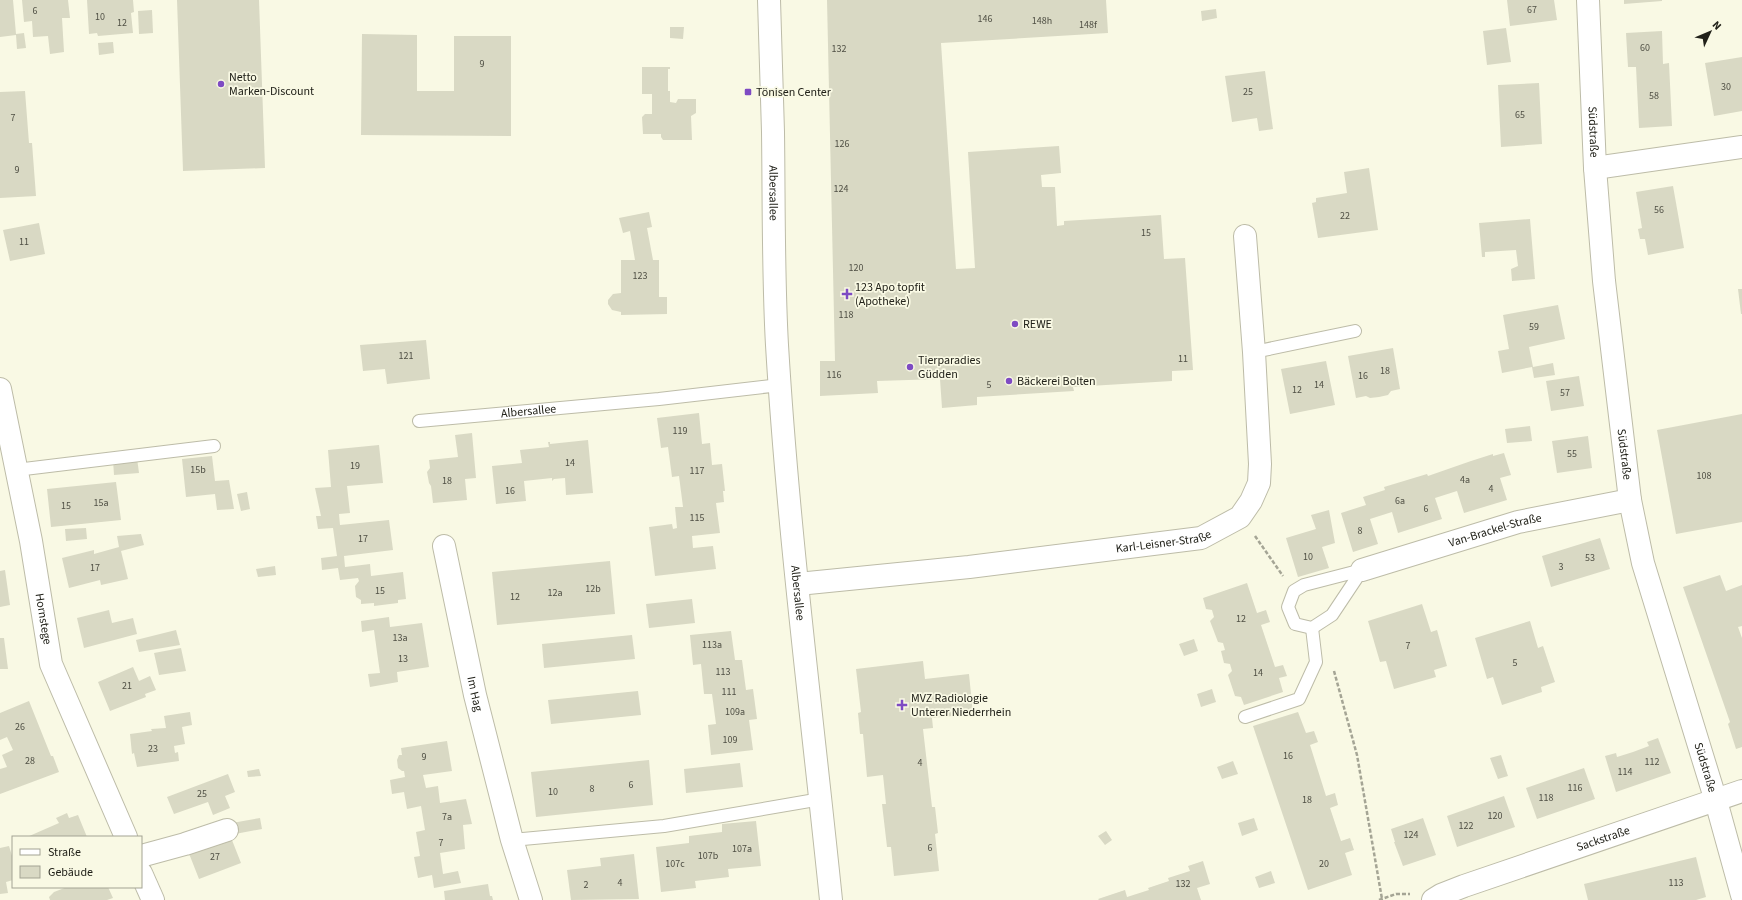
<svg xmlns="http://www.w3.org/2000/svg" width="1742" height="900" font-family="'Source Sans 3',sans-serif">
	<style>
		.building { fill: #d9d9c4 }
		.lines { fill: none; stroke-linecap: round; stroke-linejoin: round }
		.lane-casing { stroke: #bdbca8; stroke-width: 14 }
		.street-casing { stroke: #bdbca8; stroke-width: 24 }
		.secondary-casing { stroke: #bdbca8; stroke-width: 24 }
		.path { stroke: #a5a595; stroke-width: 2.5; stroke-dasharray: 4 2; stroke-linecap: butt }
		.lane { stroke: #fff; stroke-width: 12 }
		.street { stroke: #fff; stroke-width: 22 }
		.secondary { stroke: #fff; stroke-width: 22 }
		.poi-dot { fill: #7e4bc3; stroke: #f9f9e4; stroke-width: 1.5 }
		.labels { text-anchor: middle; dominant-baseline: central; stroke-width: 3.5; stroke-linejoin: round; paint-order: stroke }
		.number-label { font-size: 10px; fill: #4f4f44 }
		.poi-label { font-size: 12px; fill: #212119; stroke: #f9f9e4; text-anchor: start }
		.street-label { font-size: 12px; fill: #212119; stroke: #f9f9e4 }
	</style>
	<rect width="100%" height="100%" fill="#f9f9e4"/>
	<!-- building -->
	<path class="building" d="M0 0H13L16 34 24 33 26 48 17 49 16 35 0 37Z
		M22 0H68L70 18H62L64 52 50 54 48 36 33 37 32 21 24 22Z
		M87 0H133L134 12 131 13 133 33 98 36 97 33 89 34Z
		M177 0H259L265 168 183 171Z
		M827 0H1106L1108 33 941 43 956 269 975 268 968 152 1059 146 1061 173 1041 175 1042 187H1055L1057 226 1064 225V221L1161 215 1164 259 1185 258 1193 370 1172 371V381L1073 387 1074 391 977 397V405L942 408 940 379 877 381 878 393 820 396V361H835Z
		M1507 0H1554L1557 20 1510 26Z
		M1624 0H1662V1L1624 4Z
		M1216 9 1217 18 1202 21 1201 11Z
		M152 10 153 33 139 34 138 11Z
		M670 27H684L683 39 670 38Z
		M1506 28 1511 62 1487 65 1483 31Z
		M1662 31 1663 64 1669 63 1672 126 1639 128 1636 67H1628L1626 33Z
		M362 34 417 35V91H454V36H511V136L361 135Z
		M113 42 114 53 99 55 98 43Z
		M1742 57V111L1714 116 1705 63Z
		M642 67H670V69H668V91H670V102L676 103 678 99H696V113L691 116 692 140H663L661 137V134H643L642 117 645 114H652V94H642Z
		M1265 71 1273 129 1259 131 1257 118 1232 122 1225 76Z
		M1539 83 1542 144 1501 147 1498 85Z
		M25 91 29 143H32L36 196 0 198V92Z
		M1369 168 1378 230 1318 238 1312 203 1316 202V198L1347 193 1344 172Z
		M1673 186 1684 248 1648 255 1645 239H1640L1638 229 1642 228 1636 192Z
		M649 212 652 227 647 228 653 260H659V297H667V314L621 315V312L612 310 608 304V300L613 294 621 293V260H635L630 231 623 233 619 218Z
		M1530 219 1535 279 1512 281 1511 269 1518 266 1516 250 1485 252V257H1482L1479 223Z
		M39 223 45 254 10 261 3 230Z
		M1738 289H1742V314H1741Z
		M1558 305 1565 339 1529 347 1533 367 1553 363 1555 375 1534 378 1532 367 1502 373 1498 351 1509 349 1503 315Z
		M426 340 430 379 387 384 385 369 363 371 360 345Z
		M1393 348 1400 389 1391 391 1388 395 1379 397 1370 398 1366 396 1356 398 1348 356Z
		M1326 361 1335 405 1290 414 1281 369Z
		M1579 376 1584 406 1551 411 1546 381Z
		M699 413 702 444 710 443 712 465 722 464 725 491H723L724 502 716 503 720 533 692 536 693 548 713 546 716 569 655 576 649 527 672 524 673 529 677 528 675 507H683L679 476 672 477 668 447 661 448 657 418Z
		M1742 414V522L1676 534 1657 430Z
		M1530 426 1532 441 1507 443 1505 429Z
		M472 433 476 478 465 479 467 500 433 503 431 486 429 483 427 472 430 468 429 460 458 457 455 435Z
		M1588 436 1592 468 1557 473 1552 441Z
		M588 440 593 493 566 495 565 478 554 479 552 481V478L524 481 526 501 496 504 492 466 522 463 520 450 549 447 548 442H550V444Z
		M379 445 383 483 347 486 350 513 339 514 340 525 389 520 393 550 344 556 345 567 370 564 371 576 403 572 406 599 398 600V603L374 606V603L361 604V600L356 597 355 586 359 581 358 578 340 580 338 568 322 570 321 558 337 556 333 528 318 529 316 516H321L315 488 331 487 328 450Z
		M1504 453 1511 475 1500 478 1507 500 1464 513 1457 491 1435 498 1442 519 1398 533 1392 512 1370 519 1378 544 1353 552 1341 513 1366 505 1363 497 1385 490 1384 487 1427 474 1428 476 1471 461 1493 454V456Z
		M212 456 215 481 229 480 234 509 217 510 215 494 186 497 182 459Z
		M137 458 139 473 114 475 113 460Z
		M116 482 121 520 51 527 47 489Z
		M247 492 250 509 241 511 237 494Z
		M1329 510 1335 543 1322 547 1329 568 1298 577 1286 538 1316 529 1311 515Z
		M86 528 87 539 66 541 65 529Z
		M141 534 144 545 121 551 128 579 101 585 100 580 69 588 62 558 94 550V554L119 547 117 536Z
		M1600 538 1610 569 1551 587 1542 556Z
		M610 561 615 614 497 625 492 572Z
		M275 566 276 575 258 577 256 569Z
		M5 570 10 605 0 607V571Z
		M1720 575 1726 591 1742 585V626L1738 627 1742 638V747L1736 749 1728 724 1730 722 1683 587Z
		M1247 583 1257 613 1266 610 1270 622 1261 625 1275 667 1283 665 1287 676 1279 678 1283 692 1244 705 1241 697 1235 696 1228 675 1232 671 1230 664 1224 663 1221 651 1225 650 1223 643 1218 642 1210 621 1214 617 1212 610 1206 609 1203 598Z
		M692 599 695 623 649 628 646 604Z
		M1422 604 1431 632 1437 630 1447 666 1434 670 1436 677 1394 689 1386 661 1380 662 1368 621Z
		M109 610 112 623 133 618 137 634 84 648 77 618Z
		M389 617 390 627 422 623 429 667 397 672 398 682 370 687 368 674 380 673 377 652 374 630 362 632 361 621Z
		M1530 621 1538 648 1543 646 1555 682 1541 687 1542 692 1502 705 1493 677 1487 679 1475 638Z
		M176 630 180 645 139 652 136 640Z
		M731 631 735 660H742L746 690 753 689 757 719 749 720 753 750 711 755 708 725 716 724 712 694H704L701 664 693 665 690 635Z
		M632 635 635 659 544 668 542 644Z
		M0 638H4L8 669H0Z
		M1194 639 1198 651 1184 656 1179 644Z
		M181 648 186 671 159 675 154 653Z
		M923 661 925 679 969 674 973 714 932 718 933 728 923 729 932 807H935L938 833 935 834 939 871 894 876 891 847H887L882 804H886L883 775 867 777 863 734H860L858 713 861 712 856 669Z
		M133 667 139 681 150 676 156 690 145 694 146 697 110 711 98 682Z
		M1212 689 1216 702 1201 707 1197 694Z
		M638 691 641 715 551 724 548 700Z
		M29 701 51 756H53L59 772 0 794V769L7 767 2 755 13 750 7 737 0 740V713Z
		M190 712 192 725 182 727 185 744 174 746 175 753 178 752 179 761 137 767 134 753 132 754 130 734 152 731 151 729 166 728 164 716Z
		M1298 712 1306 733 1314 731 1318 742 1310 745 1326 796 1335 793 1338 805 1330 808 1341 841 1350 838 1354 850 1345 853 1352 875 1308 890 1253 726Z
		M1658 738 1671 773 1616 792 1605 756 1616 753 1617 757 1633 752 1649 746 1647 742Z
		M447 741 452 771 423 775 426 788 438 786 440 803 466 799 472 824 463 825 465 849 440 853 443 874 458 871 461 883 434 888 432 875 418 878 414 857 420 856 416 832 425 830 421 806 407 809 404 792 392 794 390 780 405 777 404 771H402L398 768 397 760 399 755H402L401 748Z
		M1501 755 1508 776 1498 779 1490 758Z
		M649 760 653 805 536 817 531 772Z
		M1233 761 1238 774 1222 779 1217 767Z
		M740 763 743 787 686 793 684 769Z
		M1584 768 1595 799 1537 819 1526 788Z
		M259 769 261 776 248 777 247 771Z
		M228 774 235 792 225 796 230 808 213 815 208 802 174 814 167 797Z
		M1504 796 1515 827 1457 847 1447 816Z
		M67 813 69 818 78 815 87 837H27L59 823 56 818Z
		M260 818 262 829 235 834 232 823Z
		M1254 818 1258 830 1242 836 1238 823Z
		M1423 818 1436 855 1403 866 1394 842H1395L1391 829Z
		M756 821 761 866 728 869 729 877 695 881 696 888 661 892 656 847 689 843V836L722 832V824Z
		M1106 831 1112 840 1105 845 1098 836Z
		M230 835 241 863 199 879 188 851Z
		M9 846 13 859V880L6 882 8 893 0 894V848Z
		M634 854 639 899 571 900 567 870 601 866 600 858Z
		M1696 857 1706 897 1696 900H1588L1584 884Z
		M1203 861 1210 884 1197 888 1201 900H1099L1098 899 1125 890 1127 897 1149 890 1148 888 1169 881 1168 878 1190 871 1188 866Z
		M1271 871 1275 883 1259 888 1255 877Z
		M488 884 490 896H492L493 900H445L444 891Z
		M67 887H108L113 898 107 900H50L49 897 54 892Z"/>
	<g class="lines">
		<defs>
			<g id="lane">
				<path d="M1254 352 1355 331"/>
				<path id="s1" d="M419 421 659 399 780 385"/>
				<path d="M16 470 214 446"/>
				<path d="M1362 570 1332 615 1312 628 1295 624 1288 607 1294 591 1304 585Z"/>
				<path d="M1245 717 1299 699 1316 662 1312 628"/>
				<path d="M512 840 664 826 821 799"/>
			</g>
			<g id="street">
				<path id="s2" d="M1588 0 1595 168 1604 281 1630 500 1643 563 1716 801 1742 895"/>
				<path d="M1595 168 1742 147"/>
				<path id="s3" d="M0 389 31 541 51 664 126 837"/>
				<path id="s4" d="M444 546 475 695 512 840 531 900"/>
				<path id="s5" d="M1362 570 1518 522 1630 500"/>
				<path id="s6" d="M798 584 969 567 1201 538 1240 517 1251 501 1259 483 1260 464 1254 352 1245 236"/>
				<path d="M141 856 185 844 227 830"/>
				<path d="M141 873 153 900"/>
				<path id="s7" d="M1433 900 1441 895 1464 886 1742 791"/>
			</g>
			<g id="secondary">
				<path id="s8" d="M769 0C770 44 772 88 773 132 774 203 773 274 777 345 788 530 812 715 831 900"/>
			</g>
		</defs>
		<!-- lane casing -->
		<use href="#lane" class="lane-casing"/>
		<!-- street casing -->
		<use href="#street" class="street-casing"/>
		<!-- secondary casing -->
		<use href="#secondary" class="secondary-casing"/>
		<!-- path -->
		<path class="path" d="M1255 536 1283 576
			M1334 671 1357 755 1382 899
			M1379 900 1396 894H1410"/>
		<!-- lane -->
		<use href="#lane" class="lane"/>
		<!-- street -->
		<use href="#street" class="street"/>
		<!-- secondary -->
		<use href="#secondary" class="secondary"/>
	</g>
	<!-- markers -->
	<g class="poi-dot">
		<circle cx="221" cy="84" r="4"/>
		<rect x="744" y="88" width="8" height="8" rx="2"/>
		<path d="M845 288h4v4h4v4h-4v4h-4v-4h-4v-4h4z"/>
		<circle cx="1015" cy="324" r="4"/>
		<circle cx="910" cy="367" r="4"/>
		<circle cx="1009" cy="381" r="4"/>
		<path d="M900 699h4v4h4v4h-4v4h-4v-4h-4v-4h4z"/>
	</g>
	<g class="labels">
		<!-- number labels -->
		<g class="number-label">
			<text x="1532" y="10">67</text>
			<text x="35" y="11">6</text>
			<text x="100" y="17">10</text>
			<text x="985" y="19">146</text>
			<text x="1042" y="21">148h</text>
			<text x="122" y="23">12</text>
			<text x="1088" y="25">148f</text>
			<text x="1645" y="48">60</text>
			<text x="839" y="49">132</text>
			<text x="482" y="64">9</text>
			<text x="1726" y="87">30</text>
			<text x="1248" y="92">25</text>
			<text x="1654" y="96">58</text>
			<text x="1520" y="115">65</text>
			<text x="13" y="118">7</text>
			<text x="842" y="144">126</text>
			<text x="17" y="170">9</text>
			<text x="841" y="189">124</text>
			<text x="1659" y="210">56</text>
			<text x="1345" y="216">22</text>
			<text x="1146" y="233">15</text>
			<text x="24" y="242">11</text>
			<text x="856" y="268">120</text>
			<text x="640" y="276">123</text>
			<text x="846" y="315">118</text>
			<text x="1534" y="327">59</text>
			<text x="406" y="356">121</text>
			<text x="1183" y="359">11</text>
			<text x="1385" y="371">18</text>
			<text x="834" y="375">116</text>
			<text x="1363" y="376">16</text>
			<text x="989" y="385">5</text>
			<text x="1319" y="385">14</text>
			<text x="1297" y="390">12</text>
			<text x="1565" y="393">57</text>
			<text x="680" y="431">119</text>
			<text x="1572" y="454">55</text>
			<text x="570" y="463">14</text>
			<text x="355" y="466">19</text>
			<text x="198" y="470">15b</text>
			<text x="697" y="471">117</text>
			<text x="1704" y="476">108</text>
			<text x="1465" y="480">4a</text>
			<text x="447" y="481">18</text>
			<text x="1491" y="489">4</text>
			<text x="510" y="491">16</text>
			<text x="1400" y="501">6a</text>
			<text x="101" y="503">15a</text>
			<text x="66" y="506">15</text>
			<text x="1426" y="509">6</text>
			<text x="697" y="518">115</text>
			<text x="1360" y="531">8</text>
			<text x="363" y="539">17</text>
			<text x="1308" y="557">10</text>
			<text x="1590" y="558">53</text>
			<text x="1561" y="567">3</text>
			<text x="95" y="568">17</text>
			<text x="593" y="589">12b</text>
			<text x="380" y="591">15</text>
			<text x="555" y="593">12a</text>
			<text x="515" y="597">12</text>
			<text x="1241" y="619">12</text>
			<text x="400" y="638">13a</text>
			<text x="712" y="645">113a</text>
			<text x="1408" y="646">7</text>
			<text x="403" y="659">13</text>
			<text x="1515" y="663">5</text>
			<text x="723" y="672">113</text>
			<text x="1258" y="673">14</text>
			<text x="127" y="686">21</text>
			<text x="729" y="692">111</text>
			<text x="735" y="712">109a</text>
			<text x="20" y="727">26</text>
			<text x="730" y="740">109</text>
			<text x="153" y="749">23</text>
			<text x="1288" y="756">16</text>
			<text x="424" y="757">9</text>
			<text x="30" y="761">28</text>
			<text x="1652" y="762">112</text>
			<text x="920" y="763">4</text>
			<text x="1625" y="772">114</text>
			<text x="631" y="785">6</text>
			<text x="1575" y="788">116</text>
			<text x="592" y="789">8</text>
			<text x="553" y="792">10</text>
			<text x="202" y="794">25</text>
			<text x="1546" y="798">118</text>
			<text x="1307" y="800">18</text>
			<text x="1495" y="816">120</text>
			<text x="447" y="817">7a</text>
			<text x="1466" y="826">122</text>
			<text x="1411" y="835">124</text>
			<text x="441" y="843">7</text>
			<text x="930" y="848">6</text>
			<text x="742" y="849">107a</text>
			<text x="708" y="856">107b</text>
			<text x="215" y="857">27</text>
			<text x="675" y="864">107c</text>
			<text x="1324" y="864">20</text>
			<text x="620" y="883">4</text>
			<text x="1676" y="883">113</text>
			<text x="1183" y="884">132</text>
			<text x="586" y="885">2</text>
		</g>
		<!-- poi labels -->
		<g class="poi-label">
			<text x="229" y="77">Netto<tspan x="229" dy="14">Marken-Discount</tspan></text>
			<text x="756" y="92">Tönisen Center</text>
			<text x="855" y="287">123 Apo topfit<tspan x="855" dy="14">(Apotheke)</tspan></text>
			<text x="1023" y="324">REWE</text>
			<text x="918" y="360">Tierparadies<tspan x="918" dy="14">Güdden</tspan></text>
			<text x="1017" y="381">Bäckerei Bolten</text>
			<text x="911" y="698">MVZ Radiologie<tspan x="911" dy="14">Unterer Niederrhein</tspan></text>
		</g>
		<!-- street labels -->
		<g class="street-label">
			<text stroke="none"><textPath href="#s2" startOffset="132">Südstraße</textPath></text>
			<text stroke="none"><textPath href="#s8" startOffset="193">Albersallee</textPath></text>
			<text stroke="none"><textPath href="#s1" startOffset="110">Albersallee</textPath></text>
			<text stroke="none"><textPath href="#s2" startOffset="456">Südstraße</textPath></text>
			<text stroke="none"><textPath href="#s5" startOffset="139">Van-Brackel-Straße</textPath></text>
			<text stroke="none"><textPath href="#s6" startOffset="368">Karl-Leisner-Straße</textPath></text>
			<text stroke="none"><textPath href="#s8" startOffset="594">Albersallee</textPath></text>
			<text stroke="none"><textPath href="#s3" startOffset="234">Hornstege</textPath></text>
			<text stroke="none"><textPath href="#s4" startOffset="151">Im Hag</textPath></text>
			<text stroke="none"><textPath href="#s2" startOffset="780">Südstraße</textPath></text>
			<text stroke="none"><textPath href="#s7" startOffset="181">Sackstraße</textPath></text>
		</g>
	</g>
	<!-- legend -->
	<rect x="12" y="836" width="130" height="52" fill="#f9f9e4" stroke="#a3a393"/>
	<rect x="20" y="849" width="20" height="6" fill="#ffffff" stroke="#a3a393"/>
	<text x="48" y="856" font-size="12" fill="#212119">Straße</text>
	<rect x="20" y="866" width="20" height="12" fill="#d9d9c4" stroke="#a3a393"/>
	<text x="48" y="876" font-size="12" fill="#212119">Gebäude</text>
	<!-- north arrow -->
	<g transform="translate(1710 32) rotate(46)" stroke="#f9f9e4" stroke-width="3" paint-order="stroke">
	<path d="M0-3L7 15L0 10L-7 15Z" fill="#212119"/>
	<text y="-6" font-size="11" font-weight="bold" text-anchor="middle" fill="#212119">N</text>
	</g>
</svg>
